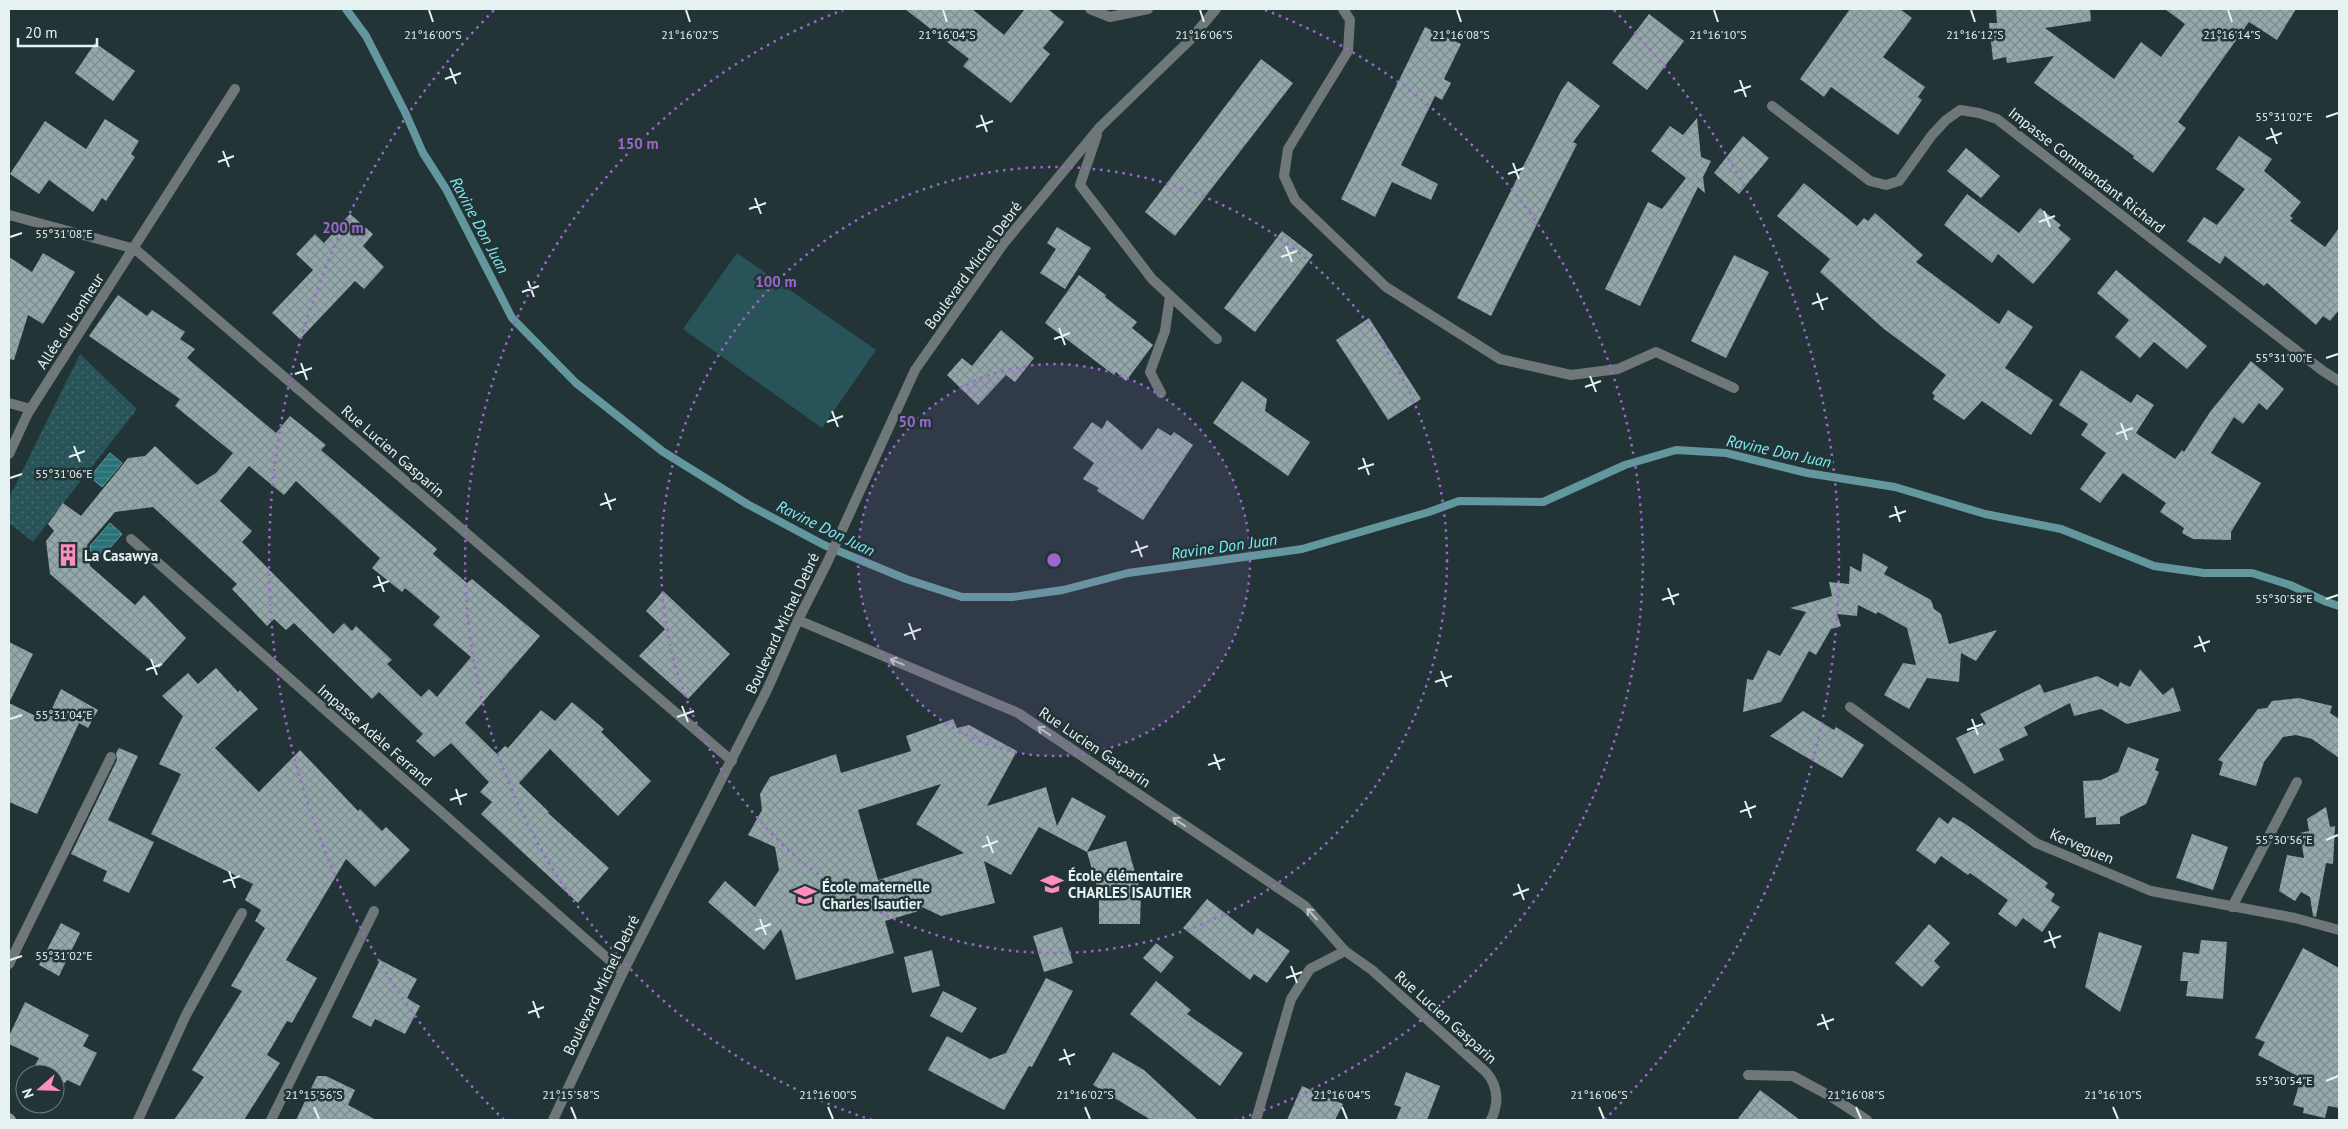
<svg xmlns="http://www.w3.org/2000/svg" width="2348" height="1129" font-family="'PT Sans',sans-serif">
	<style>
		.grass { fill: url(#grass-dots) }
		.garden { fill: #285358 }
		.water { fill: url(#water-rules); stroke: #62989d }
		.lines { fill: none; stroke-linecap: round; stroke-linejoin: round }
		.stream { stroke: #62989d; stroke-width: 8 }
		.building { fill: url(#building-cross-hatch); fill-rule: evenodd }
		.minor { stroke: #6f7778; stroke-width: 10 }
		.secondary { stroke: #919ea0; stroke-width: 10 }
		.oneway { stroke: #bcc6c7 }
		.ticks { fill: none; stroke: #e6f1f2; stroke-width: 2 }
		.ring { fill: none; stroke: #9b67ce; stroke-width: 2.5; stroke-dasharray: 2.5 5 }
		.labels { text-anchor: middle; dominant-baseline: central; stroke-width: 5; stroke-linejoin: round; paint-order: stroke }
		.street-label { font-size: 15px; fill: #e6f1f2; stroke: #233436 }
		.poi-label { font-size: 15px; font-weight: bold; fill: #e6f1f2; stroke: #233436; text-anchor: start }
		.water-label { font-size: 16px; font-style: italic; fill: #7eeaf5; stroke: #233436 }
		.ticks-label { font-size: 12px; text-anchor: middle; fill: #e6f1f2; stroke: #233436; stroke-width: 5; stroke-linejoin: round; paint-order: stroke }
		.centre { fill: #9b67ce; stroke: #233436; stroke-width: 2.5 }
		.ring-label { font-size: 15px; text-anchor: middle; font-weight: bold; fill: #9b67ce; stroke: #233436; stroke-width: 5; stroke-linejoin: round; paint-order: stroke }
	</style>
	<defs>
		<pattern id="grass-dots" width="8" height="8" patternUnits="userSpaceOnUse" patternTransform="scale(1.25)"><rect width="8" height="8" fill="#285358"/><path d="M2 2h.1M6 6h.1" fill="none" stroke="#476c70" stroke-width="1.8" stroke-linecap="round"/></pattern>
		<pattern id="water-rules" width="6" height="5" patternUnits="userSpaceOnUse" patternTransform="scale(1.25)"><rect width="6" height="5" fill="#2a7279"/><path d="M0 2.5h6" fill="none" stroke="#49878c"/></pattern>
		<pattern id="building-cross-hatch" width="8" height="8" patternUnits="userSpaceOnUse" patternTransform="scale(1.25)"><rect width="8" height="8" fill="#94a8aa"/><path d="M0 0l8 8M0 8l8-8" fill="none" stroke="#7c8b8d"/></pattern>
	</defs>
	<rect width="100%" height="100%" fill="#233436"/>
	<!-- grass -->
	<path class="grass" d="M80 354 137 409 33 542 9 523V498Z"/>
	<!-- garden -->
	<path class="garden" d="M737 253 876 350 822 428 683 329Z"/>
	<!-- water -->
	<path class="water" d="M110 453 122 463 102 487 90 477Z
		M110 523 122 534 101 558 91 552 90 546Z"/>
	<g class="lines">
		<!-- stream -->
		<path class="stream" d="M346 9 366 36 405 112 423 153 446 189 512 318 576 383 662 451 747 504 824 545 906 579 962 597H1012L1063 590 1128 573 1302 549 1429 512 1459 501 1543 502 1625 465 1676 450 1726 453 1807 473 1895 487 1985 514 2061 529 2154 566 2204 573H2252L2290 585 2327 602 2339 606"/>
	</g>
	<!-- building -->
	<path class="building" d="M905 9H972L1004 35 1025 9H1048L1064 22 1043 48 1050 54 1011 103 963 66 969 59Z
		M1850 9H1900L1912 18 1883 57 1925 87 1918 97 1922 100 1898 135 1831 87 1824 97 1800 79Z
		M1996 9H2090L2091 21 2045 28 2114 79 2141 42 2161 57 2185 24 2165 9H2296L2277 40 2249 22 2178 122 2186 128 2153 173 2133 158 2134 156 2034 83 2054 56 2007 63 2006 57 1993 60 1989 23H1997Z
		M1649 14 1684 41 1647 90 1612 63Z
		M1425 27 1461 44 1444 79 1451 83 1442 100 1435 96 1401 165 1438 184 1431 200 1392 182 1375 217 1341 199Z
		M95 43 135 71 113 101 75 73Z
		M1261 59 1293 83 1175 236 1145 212Z
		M1568 81 1600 106 1573 142 1577 144 1491 316 1457 298 1561 91Z
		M1697 118 1701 157 1711 161 1703 177 1705 193 1698 187 1640 306 1605 289 1648 202 1662 209 1686 178 1651 151 1670 126 1683 135Z
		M105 119 139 141 131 154 135 157 106 201 102 198 93 212 49 180 39 194 10 174 45 121 86 149Z
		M1743 136 1769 158 1739 194 1714 173Z
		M2239 136 2272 159 2264 171 2301 202 2290 216 2293 218 2290 221 2325 247 2339 228V310L2330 321 2323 316 2316 325 2267 283 2264 286 2225 256 2220 264 2187 241 2204 217 2217 225 2245 189 2216 169Z
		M1966 148 2000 176 1981 198 1947 171Z
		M1804 183 1857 226 1864 218 1868 221 1875 213 1923 255 1916 262 1999 324 2008 310 2033 327 2005 368 2053 400 2031 435 1982 401 1964 420 1933 399 1935 396 1932 393 1946 375 1884 329 1820 272 1830 259 1777 216Z
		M1967 194 2019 233 2040 208 2061 225 2058 228 2071 239 2033 284 1998 254 1992 263 1944 225Z
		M350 214 373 234 363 246 384 267 364 289 355 281 300 339 272 313 313 270 296 254 315 234 324 243Z
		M1057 227 1091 248 1065 289 1040 273 1056 249 1047 243Z
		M1282 231 1313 255 1255 332 1224 308Z
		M43 253 75 272 43 324 28 315 14 360 9 359V257L32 272Z
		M1734 255 1769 272 1726 358 1691 341Z
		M2116 270 2207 346 2187 369 2154 342 2140 358 2115 337 2129 320 2097 293Z
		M1079 275 1106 295 1105 297 1137 322 1132 328 1153 345 1126 381 1116 372 1114 375 1045 323Z
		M118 295 147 316 152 310 185 332 180 339 195 349 187 358 276 433 290 416 326 445 321 450 437 549 433 554 467 583 472 579 540 636 465 723 497 754 505 746 508 748 541 710 555 721 572 702 604 729 601 732 651 781 618 816 550 749 519 783 549 812 548 813 609 868 578 903 481 814 492 802 480 792 489 782 451 743 434 757 416 741 423 734 379 692 372 699 294 623 286 630 274 619 267 626 232 589 237 584 153 507 115 512 87 545 90 566 135 605 144 595 186 638 159 668 50 574 46 541 54 531 48 524 63 503 81 516 128 458 145 456 155 446 197 485 216 473 233 453 175 406 180 399 89 336ZM249 466 284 495 296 481 380 558 372 568 402 592 405 588 440 617 433 625 471 657 437 697 429 689 421 697 387 664 392 660 356 626 352 631 344 623 333 634 242 542 252 531 220 501Z
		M1369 318 1421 399 1388 420 1336 340Z
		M1001 330 1034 358 1015 382 1006 375 978 405 947 375 962 358 972 366Z
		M2251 361 2284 389 2267 410 2259 403 2243 424 2234 417 2211 453 2261 483 2231 532V540L2193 539 2182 533 2184 528 2160 512 2166 503 2123 473 2100 503 2080 489 2106 453 2081 435 2088 424 2059 405 2081 370 2131 403 2137 394 2154 405 2136 433 2175 459 2182 450 2184 452 2210 412Z
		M1242 381 1267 399 1265 411 1310 442 1288 476 1213 423Z
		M1107 420 1142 450 1158 428 1171 436 1174 432 1193 445 1143 520 1097 491 1099 488 1083 479 1094 463 1073 448 1092 422 1102 429Z
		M1863 553 1888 567 1884 574 1931 600 1934 609 1941 614 1949 644 1997 630 1976 661 1961 653 1959 682 1927 678 1909 709 1884 695 1903 663 1916 665 1907 628 1878 612 1876 614 1858 605 1857 616 1837 614 1841 626 1831 629 1816 655 1809 651 1781 702 1743 712 1747 679 1753 680 1768 650 1780 656 1806 612 1790 608 1832 596 1829 582 1849 584 1850 566 1861 572Z
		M663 591 730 654 688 699 639 656 665 629 646 611Z
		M9 642 33 654 9 703 46 721 61 689 98 710 88 728 79 723 37 814 9 802Z
		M216 668 238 692 240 690 258 709 215 748 259 792 300 750 358 811 360 809 382 831 386 827 410 850 375 887 346 859 286 960 317 978 292 1023 287 1021 267 1055 280 1063 244 1120H174L204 1077 192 1070 242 991 231 986 265 928 255 921 261 910 245 900 253 884 151 834 181 774 159 764 183 716 162 696 188 673 198 684Z
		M2140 669 2163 695 2173 687 2181 711 2127 724 2101 709 2074 716 2070 703 2024 727 2028 735 1999 749 2004 760 1974 774 1956 738 1986 724 1980 714 2040 684 2044 693 2097 676 2118 687 2120 682 2130 687Z
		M2299 698 2332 706 2330 713 2339 719V758L2312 739 2296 735 2283 737 2264 762 2256 786 2219 775 2223 762 2218 760 2258 709 2267 708 2272 701Z
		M1803 711 1834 730 1836 727 1864 745 1842 778 1770 736Z
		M953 719 957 728 969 725 1017 751 987 806 1046 787 1057 826 1072 797 1106 816 1087 852 1039 827 1011 875 984 861 995 903 941 916 922 907V910L885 921 894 953 796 980 781 929 764 950 708 902 725 881 755 907 779 870 775 847 748 835 762 810 760 794 770 777 836 754 841 773 911 751 906 736ZM941 784 916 824 964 853 878 880 858 810Z
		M2128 747 2159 759 2155 770 2159 772 2146 804 2120 817V824L2096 825V817L2085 818 2083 781 2101 780 2118 772Z
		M119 748 138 756 108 820 154 842 129 893 103 881 107 871 71 854 117 760 116 753Z
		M2326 807 2330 827 2335 826 2333 864 2326 863 2316 917 2313 916 2310 897 2301 892 2295 901 2279 891 2287 855 2304 858 2300 833 2309 831 2307 819Z
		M1939 817 1948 824 1953 817 1964 823 2048 883 2045 887 2055 894 2051 901 2060 907 2042 932 2023 918 2016 927 1998 914 2008 900 1970 873 1968 875 1941 856 1935 864 1916 850Z
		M2192 834 2228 847 2213 890 2176 878Z
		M1126 841 1141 893 1140 924H1099V894L1087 852Z
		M1207 899 1253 935 1257 928 1290 951 1267 983 1254 974 1250 980 1183 928Z
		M61 923 80 933 59 976 39 965Z
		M1929 924 1950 943 1934 961 1940 967 1922 987 1895 963Z
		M1062 927 1073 963 1044 972 1033 936Z
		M2099 932 2142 946 2120 1012 2085 987Z
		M2201 940 2227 942 2223 999 2186 996 2188 981H2180L2183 952 2199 954Z
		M1156 943 1174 957 1161 973 1143 958Z
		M2303 948 2339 968V1108L2328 1106 2325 1118 2303 1113 2304 1108 2293 1105 2301 1078 2258 1055 2265 1042 2255 1038Z
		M932 950 940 986 912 993 904 957Z
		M380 960 417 979 407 998 420 1006 405 1034 375 1019 371 1027 352 1017Z
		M1046 978 1073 991 1032 1067 1029 1066 1004 1110 928 1070 947 1036 990 1059 1006 1053Z
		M1156 981 1191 1010 1187 1014 1243 1053 1220 1086 1130 1014Z
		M943 991 977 1008 962 1033 930 1016Z
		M25 1002 89 1035 83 1046 97 1053 80 1086 67 1080 65 1083 55 1078V1074H47L34 1067 39 1058 9 1044V1036Z
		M1113 1052 1144 1070 1198 1120H1151L1093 1085Z
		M1406 1072 1440 1086 1427 1120H1396L1401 1107 1394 1105Z
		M317 1076H326L355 1090 348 1105 376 1120H296Z
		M1302 1086 1343 1104 1335 1120H1287Z
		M1760 1090 1800 1120H1737Z"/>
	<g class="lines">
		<!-- minor -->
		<path class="minor" d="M1090 9 1110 17 1148 9
			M1343 9 1350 20 1348 51 1288 149 1284 176 1295 200 1386 287 1500 359 1571 375 1618 369 1656 352 1734 388
			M1772 106 1870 181 1886 185 1899 181 1932 135 1946 120 1960 110 1979 113 1997 119 2323 371 2339 381
			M1097 135 1080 185 1152 279 1217 339
			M9 215 135 249 732 761
			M1161 393 1150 372 1165 331 1170 296
			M9 403 31 409
			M9 454 28 413 235 89
			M131 539 623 972
			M798 620 1018 713 1305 906 1345 951 1372 970 1486 1072C1499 1087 1499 1103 1491 1120
			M1850 707 2036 843 2151 891 2295 918 2339 930
			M2232 907 2297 782
			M9 964 111 757
			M1748 1075 1793 1076 1830 1096 1867 1120
			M138 1120 186 1015 242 913
			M271 1120 374 911
			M553 1120 623 972 767 690 798 620 827 563 915 370 1004 243 1100 127 1189 41 1216 9
			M1256 1120 1291 999 1310 969 1345 951"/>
		<!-- secondary -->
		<path class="secondary" d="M9 1118 11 1120"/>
	</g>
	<!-- one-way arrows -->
	<defs><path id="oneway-shaft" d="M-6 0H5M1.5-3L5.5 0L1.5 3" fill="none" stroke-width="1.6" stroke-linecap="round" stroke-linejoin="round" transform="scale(1.25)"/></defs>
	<g class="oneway">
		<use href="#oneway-shaft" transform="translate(897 662) rotate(-157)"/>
		<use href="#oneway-shaft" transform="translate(1044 731) rotate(-146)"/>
		<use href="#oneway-shaft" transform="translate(1179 822) rotate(-146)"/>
		<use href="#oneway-shaft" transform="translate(1312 914) rotate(-132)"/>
	</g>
	<!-- ticks -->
	<path class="ticks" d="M429 10 433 22M686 10 690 22M943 10 947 22M1200 10 1204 22M1457 10 1461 22M1714 10 1718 22M1971 10 1975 22M2228 10 2232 22M450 68 456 84M445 79 461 73M1740 80 1746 97M1734 92 1751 86M981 115 987 132M2326 117 2338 113M976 127 993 121M2271 128 2277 144M2266 139 2282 133M223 151 229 167M218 162 234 156M1513 163 1519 179M1508 174 1524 168M755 198 761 214M749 209 766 203M2044 211 2050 227M2039 222 2055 216M10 237 22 233M1286 246 1292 262M1281 257 1297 251M528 281 534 297M522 292 539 286M1817 293 1823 310M1812 304 1828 298M1059 328 1065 345M1054 339 1070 333M2326 358 2338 354M301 363 307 380M295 374 312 368M1590 376 1596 392M1585 387 1601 381M832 411 838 427M827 422 843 416M2121 423 2127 440M2116 434 2133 428M74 446 80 462M69 457 85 451M1363 458 1369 475M1358 469 1374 464M10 478 22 474M605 493 611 510M600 505 616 499M1895 506 1900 522M1889 517 1906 511M1136 541 1142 557M1131 552 1148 546M378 576 384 592M373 587 389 581M1668 588 1674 605M2326 599 2338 595M1662 600 1679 594M909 623 915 640M904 635 921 629M2199 636 2205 652M2194 647 2210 641M151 659 157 675M146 670 162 664M1441 671 1447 687M1435 682 1452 676M682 706 688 722M677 717 694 711M10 719 22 715M1972 719 1978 735M1967 730 1983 724M1214 754 1220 770M1208 765 1225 759M456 789 461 805M450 800 467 794M1745 801 1751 818M1740 812 1756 806M987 836 993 853M2326 840 2338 835M982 847 998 841M229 871 235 888M223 882 240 876M1518 884 1524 900M1513 895 1529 889M760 919 766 935M755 930 771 924M2049 931 2055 948M2044 942 2061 936M10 960 22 956M1291 966 1297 983M1286 978 1302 972M533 1001 539 1018M528 1013 544 1007M1822 1014 1828 1030M1817 1025 1834 1019M1064 1049 1070 1065M1059 1060 1075 1054M2326 1081 2338 1076M314 1107 319 1119M571 1107 576 1119M828 1107 833 1119M1085 1107 1090 1119M1342 1107 1347 1119M1599 1107 1604 1119M1856 1107 1861 1119M2113 1107 2118 1119"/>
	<!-- distance rings -->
	<circle cx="1054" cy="560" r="196" fill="#9b67ce" fill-opacity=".12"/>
	<g class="ring">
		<circle cx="1054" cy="560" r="196"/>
		<circle cx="1054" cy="560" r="393"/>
		<path d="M872 1120A589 589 0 0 1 843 10M1265 10A589 589 0 0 1 1236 1120"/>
		<path d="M504 1120A785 785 0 0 1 494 10M1614 10A785 785 0 0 1 1604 1120"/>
	</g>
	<!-- icons -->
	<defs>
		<symbol id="building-bare" viewBox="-9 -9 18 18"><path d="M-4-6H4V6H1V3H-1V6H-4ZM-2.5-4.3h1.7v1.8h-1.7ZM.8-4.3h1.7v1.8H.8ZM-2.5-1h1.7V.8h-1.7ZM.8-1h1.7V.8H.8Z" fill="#fe8ebc" stroke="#233436" stroke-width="2.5" paint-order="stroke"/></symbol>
		<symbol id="school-bare" viewBox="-9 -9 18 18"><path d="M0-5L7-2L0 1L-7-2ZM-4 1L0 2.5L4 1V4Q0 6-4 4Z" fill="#fe8ebc" stroke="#233436" stroke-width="2.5" paint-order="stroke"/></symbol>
	</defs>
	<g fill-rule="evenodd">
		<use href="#building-bare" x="52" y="539" width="32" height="32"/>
		<use href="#school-bare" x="1036" y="868" width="32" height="32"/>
		<use href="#school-bare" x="789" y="879" width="32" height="32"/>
	</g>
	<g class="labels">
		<!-- street labels -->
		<g class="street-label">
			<text transform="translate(2087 170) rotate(38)">Impasse Commandant Richard</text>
			<text transform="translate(973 265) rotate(-54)">Boulevard Michel Debré</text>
			<text transform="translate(70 321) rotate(-57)">Allée du bonheur</text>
			<text transform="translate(393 451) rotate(41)">Rue Lucien Gasparin</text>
			<text transform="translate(782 623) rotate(-65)">Boulevard Michel Debré</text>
			<text transform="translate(375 735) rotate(41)">Impasse Adèle Ferrand</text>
			<text transform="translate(1095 747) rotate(34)">Rue Lucien Gasparin</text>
			<text transform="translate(2082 846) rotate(23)">Kerveguen</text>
			<text transform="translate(601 985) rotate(-64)">Boulevard Michel Debré</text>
			<text transform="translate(1446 1017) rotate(42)">Rue Lucien Gasparin</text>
		</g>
		<!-- poi labels -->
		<g class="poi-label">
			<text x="84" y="555">La Casawya</text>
			<text x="1068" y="875">École élémentaire<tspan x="1068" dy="17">CHARLES ISAUTIER</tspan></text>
			<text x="822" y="886">École maternelle<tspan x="822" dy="17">Charles Isautier</tspan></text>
		</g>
		<!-- water labels -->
		<g class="water-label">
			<text transform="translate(480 225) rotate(62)">Ravine Don Juan</text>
			<text transform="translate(1779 451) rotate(12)">Ravine Don Juan</text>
			<text transform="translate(826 528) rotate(26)">Ravine Don Juan</text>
			<text transform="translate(1224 546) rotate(-8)">Ravine Don Juan</text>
		</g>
	</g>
	<g class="ticks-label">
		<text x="2232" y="39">21°16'14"S</text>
		<text x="433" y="39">21°16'00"S</text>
		<text x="690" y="39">21°16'02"S</text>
		<text x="947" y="39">21°16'04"S</text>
		<text x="1204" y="39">21°16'06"S</text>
		<text x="1461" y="39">21°16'08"S</text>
		<text x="1718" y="39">21°16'10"S</text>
		<text x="1975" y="39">21°16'12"S</text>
		<text x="2284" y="121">55°31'02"E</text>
		<text x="64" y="238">55°31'08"E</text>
		<text x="2284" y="362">55°31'00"E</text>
		<text x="64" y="478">55°31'06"E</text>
		<text x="2284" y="603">55°30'58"E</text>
		<text x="64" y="719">55°31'04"E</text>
		<text x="2284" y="844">55°30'56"E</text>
		<text x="64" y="960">55°31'02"E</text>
		<text x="2284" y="1085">55°30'54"E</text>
		<text x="314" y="1099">21°15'56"S</text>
		<text x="571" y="1099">21°15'58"S</text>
		<text x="828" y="1099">21°16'00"S</text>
		<text x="1085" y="1099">21°16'02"S</text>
		<text x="1342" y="1099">21°16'04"S</text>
		<text x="1599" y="1099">21°16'06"S</text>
		<text x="1856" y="1099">21°16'08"S</text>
		<text x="2113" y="1099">21°16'10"S</text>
	</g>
	<circle cx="1054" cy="560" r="8" class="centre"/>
	<g class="ring-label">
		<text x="638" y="149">150 m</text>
		<text x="343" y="233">200 m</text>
		<text x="776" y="287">100 m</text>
		<text x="915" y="427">50 m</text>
	</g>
	<!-- border -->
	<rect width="2348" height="1129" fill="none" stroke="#e6f1f2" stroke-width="20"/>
	<!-- north arrow -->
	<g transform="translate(40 1089) rotate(250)"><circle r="24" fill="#233436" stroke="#718081"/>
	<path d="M0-4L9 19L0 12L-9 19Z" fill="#fe8ebc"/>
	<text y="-8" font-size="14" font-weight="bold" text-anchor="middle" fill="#e6f1f2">N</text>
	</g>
	<!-- scale -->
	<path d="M18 38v8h79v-8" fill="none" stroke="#e6f1f2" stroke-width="2.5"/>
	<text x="25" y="38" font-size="15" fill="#e6f1f2" stroke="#233436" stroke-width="4" paint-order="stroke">20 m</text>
</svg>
